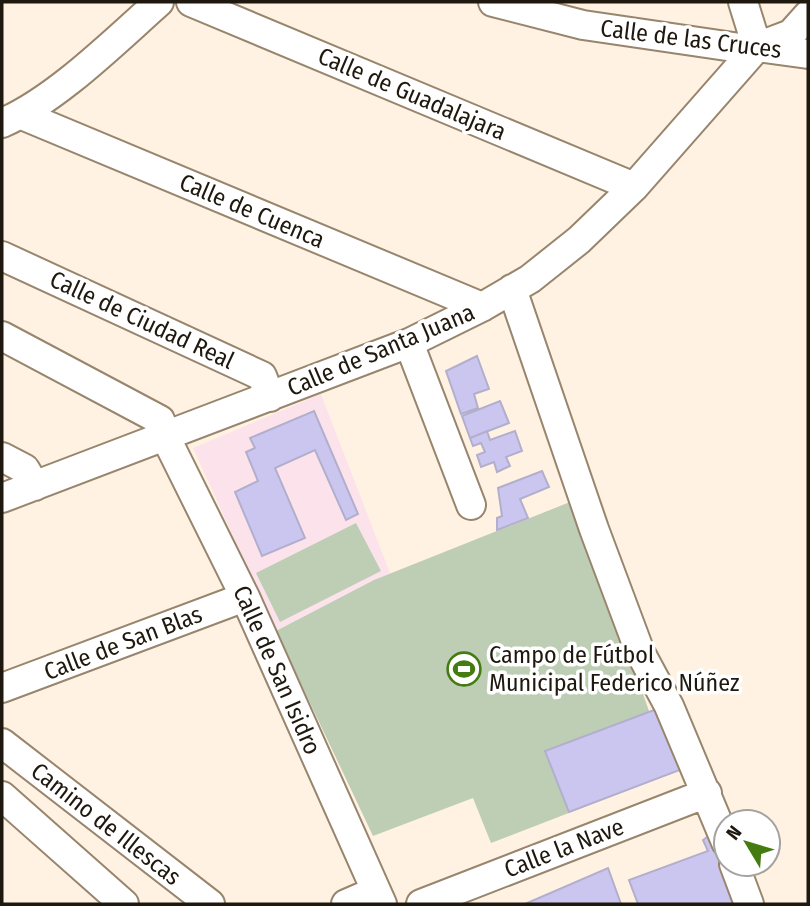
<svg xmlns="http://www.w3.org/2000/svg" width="810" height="906" font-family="'Fira Sans Condensed',sans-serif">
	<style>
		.education { fill: #fce3eb }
		.green { fill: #bdceb5 }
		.building { fill: #cbc6f0; stroke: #b2afcc; stroke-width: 2 }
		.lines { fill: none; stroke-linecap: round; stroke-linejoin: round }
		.minor-casing { stroke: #98856d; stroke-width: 32 }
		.minor { stroke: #fff; stroke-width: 28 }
		.labels { text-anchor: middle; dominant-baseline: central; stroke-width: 7; stroke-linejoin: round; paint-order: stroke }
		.street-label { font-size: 24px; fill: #1f180e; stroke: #fff }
		.poi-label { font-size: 24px; fill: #1f180e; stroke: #fff; text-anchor: start }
	</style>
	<rect width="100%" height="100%" fill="#fff2e2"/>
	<!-- education -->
	<path class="education" d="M321 394 390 573 276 631 193 448Z"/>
	<!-- green -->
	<path class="green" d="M575 500 649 711 662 707 685 768 491 843 473 798 373 836 276 631 374 580Z
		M356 523 381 571 280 622 256 573Z"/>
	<!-- building -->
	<path class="building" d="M477 356 489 389 474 394 478 408 461 414 446 371Z
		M500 401 509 423 470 438 462 416Z
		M314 411 358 514 346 520 315 450 275 468 305 538 262 556 235 492 258 481 246 452 255 448 250 438Z
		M487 431 490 440 515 431 522 451 506 457 510 466 497 472 494 462 481 467 477 455 485 452 481 443 473 446 470 438Z
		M542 471 549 487 520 499 528 518 497 530V518L502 516 498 488Z
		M662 707 685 768 569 812 545 751Z
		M714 832 739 904H638L629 880 708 851 703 840Z
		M608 868 621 904H525Z"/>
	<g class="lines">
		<defs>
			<path id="minor" d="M191 2 634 187
				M493 2 583 25 747 49 757 47 808 54
				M743 2 757 47
				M22 115 482 307
				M2 123C56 100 115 41 159 2
				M2 256 262 376 270 397
				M512 289 594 529 640 652 669 706 726 842
				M2 336 160 420 166 438 245 597 382 904
				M409 343 471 505
				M2 457 25 469 35 486
				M2 498 409 343 482 307 530 279 579 240 634 187 757 47 791 34 808 15
				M2 688 245 597
				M2 743 210 904
				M2 796 124 904
				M734 864 749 904
				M346 904 376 891
				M421 904 707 793"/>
		</defs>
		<!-- minor casing -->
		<use href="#minor" class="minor-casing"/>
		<!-- minor -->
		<use href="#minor" class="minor"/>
	</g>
	<!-- icons -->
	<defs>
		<symbol id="stadium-ring" viewBox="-11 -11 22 22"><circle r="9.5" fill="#fff" stroke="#457c11" stroke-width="1.5"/><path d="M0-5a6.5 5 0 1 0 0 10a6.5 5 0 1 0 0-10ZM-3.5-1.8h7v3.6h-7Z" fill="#457c11"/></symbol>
	</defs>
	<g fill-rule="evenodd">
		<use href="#stadium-ring" x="445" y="650" width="38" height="38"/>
	</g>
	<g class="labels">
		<!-- street labels -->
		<g class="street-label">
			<text transform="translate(691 39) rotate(7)">Calle de las Cruces</text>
			<text transform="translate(412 94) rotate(23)">Calle de Guadalajara</text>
			<text transform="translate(252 211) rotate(23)">Calle de Cuenca</text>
			<text transform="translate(142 320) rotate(25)">Calle de Ciudad Real</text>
			<text transform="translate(381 350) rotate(-23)">Calle de Santa Juana</text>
			<text transform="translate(123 643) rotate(-21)">Calle de San Blas</text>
			<text transform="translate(277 670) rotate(66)">Calle de San Isidro</text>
			<text transform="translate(106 824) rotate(38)">Camino de Illescas</text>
			<text transform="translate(564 848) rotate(-21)">Calle la Nave</text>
		</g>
		<!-- poi labels -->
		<g class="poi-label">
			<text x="489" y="655">Campo de Fútbol<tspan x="489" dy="28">Municipal Federico Núñez</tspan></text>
		</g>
	</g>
	<!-- border -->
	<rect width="810" height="906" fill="none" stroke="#1f180e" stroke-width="7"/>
	<!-- north arrow -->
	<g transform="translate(747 843) rotate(308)"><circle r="33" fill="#ffffff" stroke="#a5a39f" stroke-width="2"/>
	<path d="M0-5L12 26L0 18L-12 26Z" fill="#457c11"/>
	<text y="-10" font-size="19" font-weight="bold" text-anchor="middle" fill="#1f180e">N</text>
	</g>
</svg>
